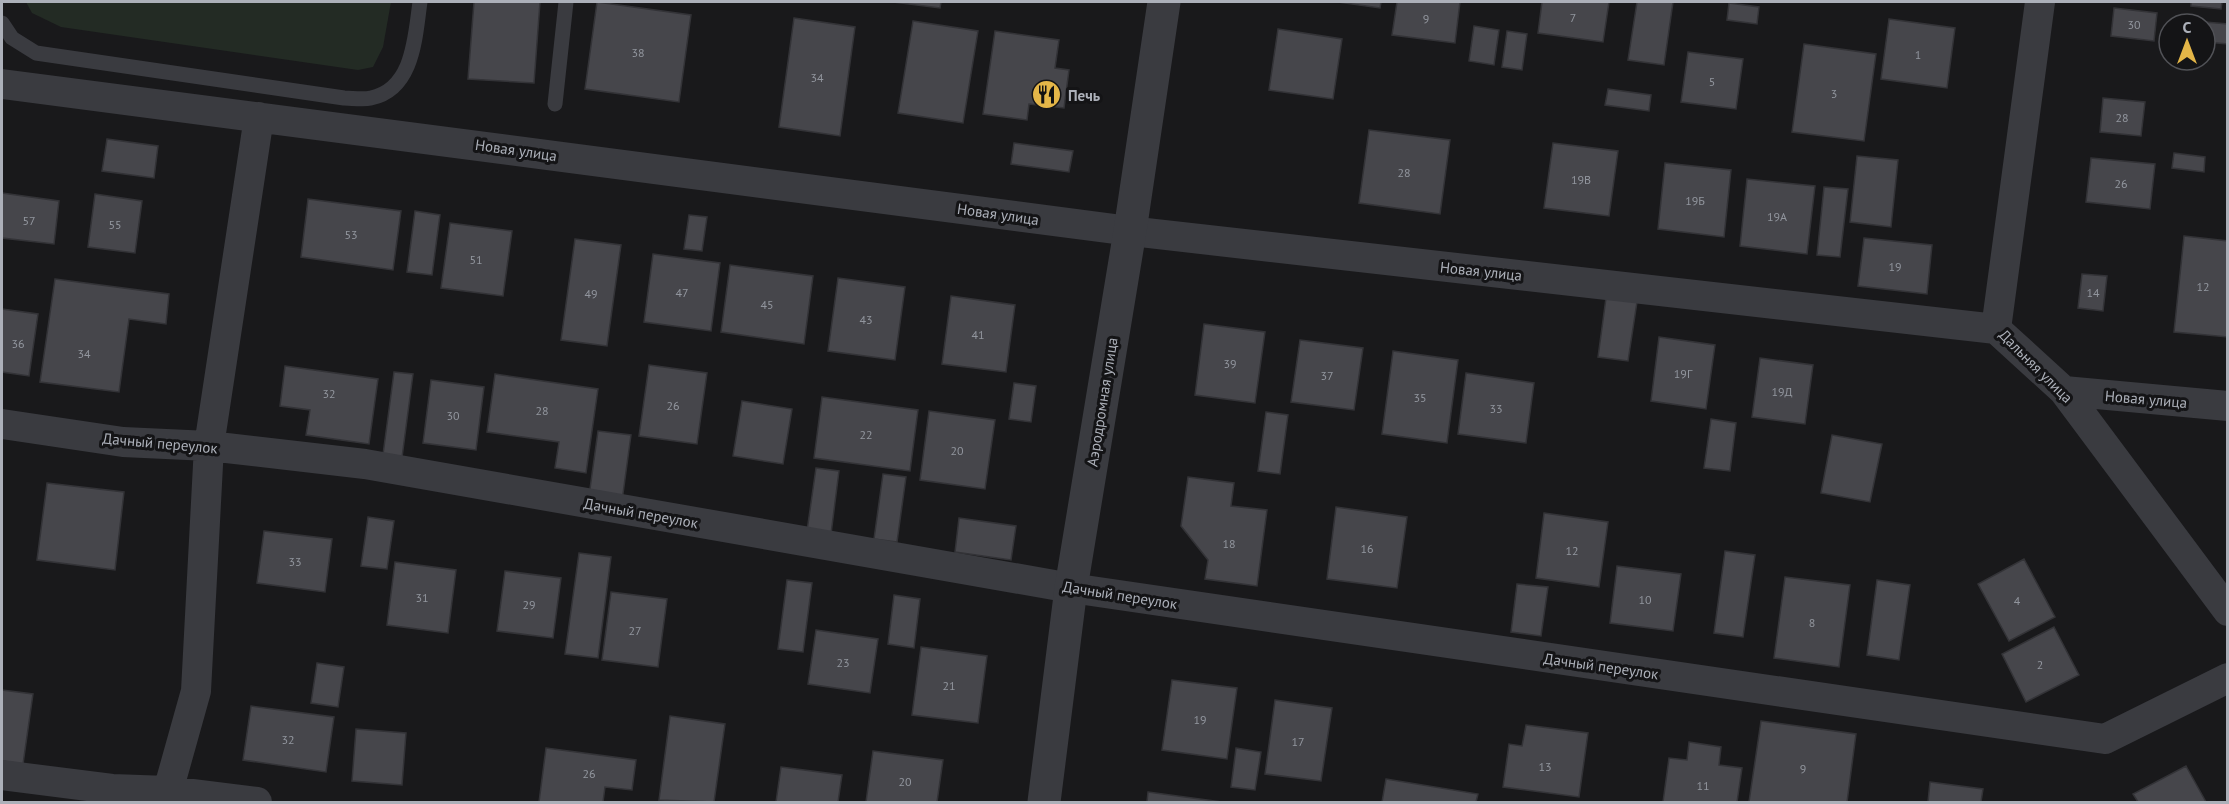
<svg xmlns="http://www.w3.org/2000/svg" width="2229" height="804" font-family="'PT Sans',sans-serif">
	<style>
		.green { fill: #232b24 }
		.building { fill: #46464b; stroke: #333337; stroke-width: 1.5 }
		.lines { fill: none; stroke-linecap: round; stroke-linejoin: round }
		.service { stroke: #3a3b40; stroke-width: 15 }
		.minor { stroke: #3a3b40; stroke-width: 30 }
		.tertiary { stroke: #3a3b40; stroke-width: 33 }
		.labels { text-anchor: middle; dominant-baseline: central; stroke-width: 6; stroke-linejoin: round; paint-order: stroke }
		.number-label { font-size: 12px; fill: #92969e }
		.poi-label { font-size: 15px; font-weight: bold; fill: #acb0b9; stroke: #141416; text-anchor: start }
		.street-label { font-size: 15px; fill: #acb0b9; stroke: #141416 }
	</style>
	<rect width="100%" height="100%" fill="#19191b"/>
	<!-- green -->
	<path class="green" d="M26 2H391L383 47 373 67 358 70 61 27 32 13Z"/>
	<!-- building -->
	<path class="building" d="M474 2H540L534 83 468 79Z
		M597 2 691 15 679 102 585 89Z
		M893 2H941L940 8Z
		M1338 2H1381L1380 8Z
		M1397 2H1460L1455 43 1392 35Z
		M1542 2H1609L1603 42 1538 33Z
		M1637 2H1673L1664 65 1628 60Z
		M2191 2H2222L2221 9 2191 6Z
		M1729 3 1759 7 1757 24 1727 20Z
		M2114 8 2157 13 2154 41 2111 36Z
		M794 18 855 27 840 136 779 127Z
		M1889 19 1955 28 1947 88 1881 79Z
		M913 21 978 31 963 123 898 113Z
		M2205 22 2228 24V44L2205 42Z
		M1474 26 1499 30 1494 65 1469 61Z
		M1278 29 1342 39 1333 99 1269 90Z
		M995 31 1059 40 1055 68 1069 70 1064 108 1029 104 1027 120 983 114Z
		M1507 31 1527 34 1522 70 1502 67Z
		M1804 44 1876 54 1864 141 1792 132Z
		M1688 52 1743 59 1736 109 1681 102Z
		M1608 89 1651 95 1649 111 1605 105Z
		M2103 98 2145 102 2141 136 2100 132Z
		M1369 130 1450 140 1440 214 1359 203Z
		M107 139 158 146 154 178 102 171Z
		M1014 143 1073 151 1069 172 1011 164Z
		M1553 143 1618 151 1609 216 1544 208Z
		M2174 153 2205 157 2204 172 2172 168Z
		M1857 156 1898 160 1891 227 1850 222Z
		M2091 158 2155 164 2150 209 2086 202Z
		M1665 163 1731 170 1724 237 1658 229Z
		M1747 179 1815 186 1807 254 1740 246Z
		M1824 187 1848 189 1840 257 1817 255Z
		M2 193 59 201 54 244 2 238Z
		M95 194 142 201 135 253 88 247Z
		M308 199 401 211 393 270 301 257Z
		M415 211 440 215 432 275 407 272Z
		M689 215 707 217 702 251 684 249Z
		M450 223 512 231 503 296 441 288Z
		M2184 236 2228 241V337L2174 332Z
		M1864 238 1932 245 1927 294 1858 286Z
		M575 239 621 245 607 346 561 340Z
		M653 254 720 263 711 331 644 322Z
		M730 265 813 276 804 344 721 332Z
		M2082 274 2107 276 2103 311 2078 308Z
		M838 278 905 287 895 360 828 351Z
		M55 279 169 294 166 324 129 319 119 392 40 382Z
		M951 296 1015 305 1006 372 942 364Z
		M1606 298 1637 302 1628 361 1598 357Z
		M2 309 38 314 29 376 2 372Z
		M1204 324 1265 332 1255 403 1195 395Z
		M1659 337 1715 345 1706 409 1651 401Z
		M1300 340 1363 348 1354 410 1291 402Z
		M1393 351 1458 360 1447 443 1382 434Z
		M1760 358 1813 365 1805 424 1752 417Z
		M649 365 707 373 697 444 639 436Z
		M285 366 378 379 369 444 306 435 310 410 280 406Z
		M394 372 413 374 401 465 382 462Z
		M1466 373 1534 383 1526 443 1458 434Z
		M495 374 598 389 586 473 555 468 559 442 487 432Z
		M431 380 484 387 476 450 423 443Z
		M1014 383 1036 386 1031 422 1009 419Z
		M822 397 918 410 910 471 814 458Z
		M742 401 792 409 783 464 733 456Z
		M929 411 995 420 985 489 920 480Z
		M1266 412 1288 415 1280 474 1258 471Z
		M1711 419 1736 423 1730 471 1704 468Z
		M598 431 631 435 622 501 589 496Z
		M1832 435 1882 444 1870 502 1821 493Z
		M816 468 839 471 831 534 807 531Z
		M883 474 906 477 897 542 874 539Z
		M1188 477 1234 483 1231 506 1267 510 1257 586 1205 579 1208 560 1181 526Z
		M47 483 124 492 115 570 37 560Z
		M1336 507 1407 517 1397 588 1327 579Z
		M1544 513 1608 522 1599 587 1536 578Z
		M368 517 394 521 387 569 361 566Z
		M959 518 1016 526 1011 560 955 552Z
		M264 531 332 539 325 592 257 583Z
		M1725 551 1755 555 1743 637 1714 633Z
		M579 553 611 557 598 658 565 654Z
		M2024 559 2055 617 2009 641 1978 584Z
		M395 562 456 570 448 633 387 625Z
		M1617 566 1681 574 1673 631 1610 623Z
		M505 571 561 578 553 638 497 631Z
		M1785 577 1850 585 1839 667 1774 658Z
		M787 580 812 583 803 652 778 649Z
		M1877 580 1910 585 1899 660 1867 655Z
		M1517 584 1548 587 1541 636 1511 632Z
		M611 592 667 599 658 667 602 660Z
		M894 595 920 599 914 648 888 644Z
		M2054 627 2079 675 2026 702 2002 654Z
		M816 630 878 639 870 693 808 684Z
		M921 647 987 656 978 723 912 715Z
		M317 663 344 667 338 707 311 703Z
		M1172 680 1237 688 1227 759 1162 750Z
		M2 690 33 694 23 764 2 761Z
		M1275 700 1332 708 1321 781 1265 774Z
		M251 706 334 717 326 772 243 760Z
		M670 716 725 724 714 802 659 800Z
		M1761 721 1856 734 1847 802H1749Z
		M1526 725 1588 733 1579 797 1503 787 1509 744 1522 746Z
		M356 729 406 733 402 785 352 781Z
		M1689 742 1721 747 1719 765 1742 768 1737 802H1663L1669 758 1687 760Z
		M546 748 636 760 632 790 605 787 603 802H539Z
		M1236 748 1261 752 1255 790 1231 787Z
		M873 751 943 760 937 802H866Z
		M2186 766 2206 802H2138L2133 794Z
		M781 767 842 775 838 802H776Z
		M1386 779 1478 794 1476 802H1382Z
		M1930 782 1983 789 1981 802H1928Z
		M1148 792 1222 802H1147Z"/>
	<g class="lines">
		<!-- service -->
		<path class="service" d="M2 23 12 38 36 53 344 98C352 98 363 100 371 98 414 89 415 36 420 2
			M555 104 566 2"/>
		<!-- minor -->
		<path class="minor" d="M2040 2 1996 329 2064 391 2228 611
			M2 84 1130 231 1996 329
			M2064 391 2228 406
			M2 424 123 442 209 446 365 464 1071 588 2105 739 2228 678
			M2 775 112 789 168 791 257 802
			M168 791 196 691 209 446 259 117"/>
		<!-- tertiary -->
		<path class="tertiary" d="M1044 802 1071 588 1130 231 1164 2"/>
	</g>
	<!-- icons -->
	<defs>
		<symbol id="restaurant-disc" viewBox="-11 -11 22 22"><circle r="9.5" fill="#e4b648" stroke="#141416"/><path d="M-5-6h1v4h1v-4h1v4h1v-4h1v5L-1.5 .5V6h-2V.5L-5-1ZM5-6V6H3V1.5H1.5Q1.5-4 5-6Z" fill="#111"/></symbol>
	</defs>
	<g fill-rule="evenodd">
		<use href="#restaurant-disc" x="1030" y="78" width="33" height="33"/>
	</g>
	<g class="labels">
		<!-- number labels -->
		<g class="number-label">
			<text x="1573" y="17">7</text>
			<text x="1426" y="18">9</text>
			<text x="2134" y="24">30</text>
			<text x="638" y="52">38</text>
			<text x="1918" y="54">1</text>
			<text x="817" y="77">34</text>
			<text x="1712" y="81">5</text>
			<text x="1834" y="93">3</text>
			<text x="2122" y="117">28</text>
			<text x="1404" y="172">28</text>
			<text x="1581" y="179">19В</text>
			<text x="2121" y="183">26</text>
			<text x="1695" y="200">19Б</text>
			<text x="1777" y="216">19А</text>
			<text x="29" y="220">57</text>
			<text x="115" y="224">55</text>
			<text x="351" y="234">53</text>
			<text x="476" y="259">51</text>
			<text x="1895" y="266">19</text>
			<text x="2203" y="286">12</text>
			<text x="682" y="292">47</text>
			<text x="2093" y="292">14</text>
			<text x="591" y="293">49</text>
			<text x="767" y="304">45</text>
			<text x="866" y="319">43</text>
			<text x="978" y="334">41</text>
			<text x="18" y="343">36</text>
			<text x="84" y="353">34</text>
			<text x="1230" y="363">39</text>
			<text x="1683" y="373">19Г</text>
			<text x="1327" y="375">37</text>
			<text x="1782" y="391">19Д</text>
			<text x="329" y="393">32</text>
			<text x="1420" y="397">35</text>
			<text x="673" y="405">26</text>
			<text x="1496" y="408">33</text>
			<text x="542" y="410">28</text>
			<text x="453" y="415">30</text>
			<text x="866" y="434">22</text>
			<text x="957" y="450">20</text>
			<text x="1229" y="543">18</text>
			<text x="1367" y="548">16</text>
			<text x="1572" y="550">12</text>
			<text x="295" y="561">33</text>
			<text x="422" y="597">31</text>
			<text x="1645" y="599">10</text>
			<text x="2017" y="600">4</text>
			<text x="529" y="604">29</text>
			<text x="1812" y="622">8</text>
			<text x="635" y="630">27</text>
			<text x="843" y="662">23</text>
			<text x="2040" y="664">2</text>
			<text x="949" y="685">21</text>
			<text x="1200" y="719">19</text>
			<text x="288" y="739">32</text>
			<text x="1298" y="741">17</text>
			<text x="1545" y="766">13</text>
			<text x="1803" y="768">9</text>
			<text x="589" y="773">26</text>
			<text x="905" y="781">20</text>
			<text x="1703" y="785">11</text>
		</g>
		<!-- poi labels -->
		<g class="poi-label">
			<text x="1068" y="95">Печь</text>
		</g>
		<!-- street labels -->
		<g class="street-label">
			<text transform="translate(516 150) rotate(8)">Новая улица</text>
			<text transform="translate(998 214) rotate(8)">Новая улица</text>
			<text transform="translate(1481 271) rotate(6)">Новая улица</text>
			<text transform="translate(2036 366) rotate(45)">Дальняя улица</text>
			<text transform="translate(2146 399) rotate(5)">Новая улица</text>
			<text transform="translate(1102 402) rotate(-81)">Аэродромная улица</text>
			<text transform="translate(160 443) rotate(5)">Дачный переулок</text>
			<text transform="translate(641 513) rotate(10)">Дачный переулок</text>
			<text transform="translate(1120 595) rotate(9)">Дачный переулок</text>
			<text transform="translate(1601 666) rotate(8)">Дачный переулок</text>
		</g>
	</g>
	<!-- border -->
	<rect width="2229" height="804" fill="none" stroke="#acb0b9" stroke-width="6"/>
	<!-- north arrow -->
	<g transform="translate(2187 42)"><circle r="28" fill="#141416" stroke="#515257" stroke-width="1.5"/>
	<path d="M0-4.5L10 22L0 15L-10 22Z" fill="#e4b648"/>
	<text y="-9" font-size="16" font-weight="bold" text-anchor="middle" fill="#acb0b9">С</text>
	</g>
</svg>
